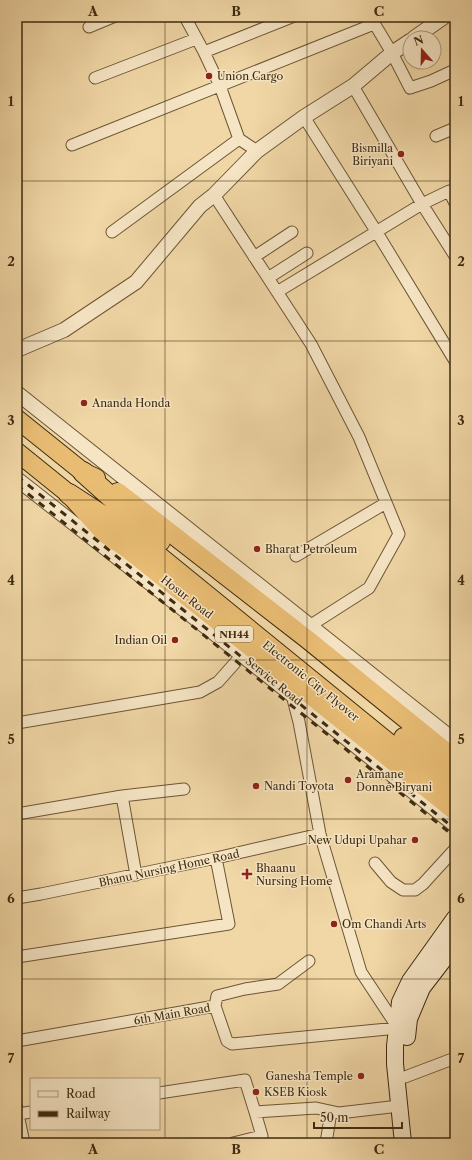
<svg xmlns="http://www.w3.org/2000/svg" width="472" height="1160" font-family="'Libre Caslon Text',serif">
	<style>
		.lines { fill: none; stroke-linecap: round; stroke-linejoin: round }
		.minor-casing { stroke: #6b5636; stroke-width: 13 }
		.tertiary-casing { stroke: #6b5636; stroke-width: 16 }
		.secondary-casing { stroke: #3e2b10; stroke-width: 18 }
		.trunk-casing { stroke: #3e2b10; stroke-width: 20 }
		.motorway-casing { stroke: #3e2b10; stroke-width: 22 }
		.minor { stroke: #f6e5c5; stroke-width: 11 }
		.tertiary { stroke: #f6e5c5; stroke-width: 14 }
		.secondary { stroke: #f6e5c5; stroke-width: 16 }
		.trunk { stroke: #e8bc73; stroke-width: 18 }
		.motorway { stroke: #e8bc73; stroke-width: 20 }
		.rail { stroke: #3e2b10; stroke-width: 3; stroke-dasharray: 7 7; stroke-linecap: butt }
		.grid { fill: none; stroke: #3e2b10; stroke-width: 1; stroke-opacity: 0.55 }
		.poi-dot { fill: #8f2418; stroke: #f6e5c5; stroke-width: 1.5 }
		.labels { text-anchor: middle; dominant-baseline: central; stroke-width: 3; stroke-linejoin: round; paint-order: stroke }
		.shield { fill: #f6e5c5; stroke: #756346; stroke-width: 1 }
		.shield-label { font-size: 10px; font-weight: bold; fill: #3e2b10 }
		.poi-label { font-size: 11px; fill: #3e2b10; stroke: #f6e5c5; text-anchor: start }
		.street-label { font-size: 11px; fill: #3e2b10; stroke: #f6e5c5 }
		.neatline { fill: none; stroke: #3e2b10; stroke-width: 1.5 }
		.grid-label { font-size: 13px; text-anchor: middle; font-weight: bold; fill: #3e2b10 }
	</style>
	<rect width="100%" height="100%" fill="#f1d7a6"/>
	<filter id="stains"><feTurbulence type="fractalNoise" baseFrequency=".005" numOctaves="4"/><feColorMatrix values="0 0 0 0 .2 0 0 0 0 .09 0 0 0 0 .02 0 0 0 .5 -.17"/></filter>
	<radialGradient id="worn" r=".72"><stop offset=".6" stop-color="#630" stop-opacity="0"/><stop offset="1" stop-color="#630" stop-opacity=".3"/></radialGradient>
	<g class="lines">
		<defs>
			<path id="minor" d="M185 17 204 52 220 86 239 139 257 151
				M371 18 392 53 410 88 431 81 455 70
				M89 27 113 17
				M204 52 292 17
				M95 78 196 39
				M353 86 422 204 455 256
				M304 117 376 231 455 361
				M436 136 455 128
				M72 145 374 24
				M214 195 311 344 359 437 399 534 369 588 311 625
				M112 232 239 139
				M254 257 292 232
				M268 278 307 253
				M277 292 422 204 449 191 455 203
				M296 556 386 503
				M17 723 200 692 218 682 242 655
				M122 796 136 875
				M17 814 122 796 184 789
				M375 863 391 882 403 890H415L423 884 455 849
				M17 898 41 894 216 858 320 834
				M17 957 229 924 216 858
				M215 1006 217 996 245 989 278 984 309 961
				M17 1041 215 1006 227 1041 232 1044 398 1028 361 972 320 834 299 722 292 695
				M405 1077 455 1058
				M159 1093 245 1080 255 1112 316 1108 339 1113 399 1106
				M17 1108 18 1114 31 1112
				M18 1114 24 1143
				M233 1143 262 1136 255 1112
				M326 1143 331 1112"/>
			<path id="tertiary" d="M414 38 444 17
				M17 350 64 330 136 282 200 206 214 195 257 151 304 117 353 86 392 53 410 41
				M17 393 455 741
				M17 479 242 655 455 825"/>
			<path id="secondary" d="M407 1037 409 1019 422 988 455 945
				M403 1143 395 1064V1046L400 1002 410 981 455 918"/>
			<path id="trunk" d="M17 419 83 472 96 478
				M17 452 69 494 105 534 126 548 229 630 455 811
				M118 492 307 639 455 759"/>
			<path id="motorway" d="M83 472 160 541
				M69 494 132 535 455 798
				M404 738 455 780"/>
		</defs>
		<!-- minor casing -->
		<use href="#minor" class="minor-casing"/>
		<!-- tertiary casing -->
		<use href="#tertiary" class="tertiary-casing"/>
		<!-- secondary casing -->
		<use href="#secondary" class="secondary-casing"/>
		<!-- trunk casing -->
		<use href="#trunk" class="trunk-casing"/>
		<!-- motorway casing -->
		<use href="#motorway" class="motorway-casing"/>
		<!-- minor -->
		<use href="#minor" class="minor"/>
		<!-- tertiary -->
		<use href="#tertiary" class="tertiary"/>
		<!-- secondary -->
		<use href="#secondary" class="secondary"/>
		<!-- trunk -->
		<use href="#trunk" class="trunk"/>
		<!-- motorway -->
		<use href="#motorway" class="motorway"/>
		<!-- rail -->
		<path class="rail" d="M17 476 455 829
			M17 485 455 837"/>
	</g>
	<!-- grid -->
	<path class="grid" d="M165 17V1143M307 17V1143M17 181H455M17 341H455M17 500H455M17 660H455M17 819H455M17 979H455"/>
	<!-- markers -->
	<g class="poi-dot">
		<circle cx="209" cy="76" r="4"/>
		<circle cx="401" cy="154" r="4"/>
		<circle cx="84" cy="403" r="4"/>
		<circle cx="257" cy="549" r="4"/>
		<circle cx="175" cy="640" r="4"/>
		<circle cx="348" cy="780" r="4"/>
		<circle cx="256" cy="786" r="4"/>
		<circle cx="415" cy="840" r="4"/>
		<path d="M245 868h4v4h4v4h-4v4h-4v-4h-4v-4h4z"/>
		<circle cx="334" cy="924" r="4"/>
		<circle cx="361" cy="1076" r="4"/>
		<circle cx="256" cy="1092" r="4"/>
	</g>
	<g class="labels">
		<!-- shield labels -->
		<rect class="shield" x="215" y="626" width="38" height="16" rx="3"/>
		<g class="shield-label">
			<text x="234" y="634">NH44</text>
		</g>
		<!-- poi labels -->
		<g class="poi-label">
			<text x="217" y="76">Union Cargo</text>
			<text x="393" y="148" text-anchor="end">Bismilla<tspan x="393" dy="13">Biriyani</tspan></text>
			<text x="92" y="403">Ananda Honda</text>
			<text x="265" y="549">Bharat Petroleum</text>
			<text x="167" y="640" text-anchor="end">Indian Oil</text>
			<text x="356" y="774">Aramane<tspan x="356" dy="13">Donne Biryani</tspan></text>
			<text x="264" y="786">Nandi Toyota</text>
			<text x="407" y="840" text-anchor="end">New Udupi Upahar</text>
			<text x="256" y="868">Bhaanu<tspan x="256" dy="13">Nursing Home</tspan></text>
			<text x="342" y="924">Om Chandi Arts</text>
			<text x="353" y="1076" text-anchor="end">Ganesha Temple</text>
			<text x="264" y="1092">KSEB Kiosk</text>
		</g>
		<!-- street labels -->
		<g class="street-label">
			<text transform="translate(187 597) rotate(38)">Hosur Road</text>
			<text transform="translate(274 681) rotate(39)">Service Road</text>
			<text transform="translate(311 681) rotate(39)">Electronic City Flyover</text>
			<text transform="translate(169 868) rotate(-12)">Bhanu Nursing Home Road</text>
			<text transform="translate(172 1014) rotate(-10)">6th Main Road</text>
		</g>
	</g>
	<!-- margin -->
	<rect width="472" height="1160" fill="none" stroke="#f1d7a6" stroke-width="44"/>
	<!-- legend -->
	<rect x="30" y="1078" width="130" height="52" fill="#f6e5c5" stroke="#ac9b7d"/>
	<rect x="38" y="1091" width="20" height="6" fill="#f6e5c5" stroke="#ac9b7d"/>
	<text x="66" y="1098" font-size="12" fill="#3e2b10">Road</text>
	<rect x="38" y="1111" width="20" height="6" fill="#3e2b10" stroke="#ac9b7d"/>
	<text x="66" y="1118" font-size="12" fill="#3e2b10">Railway</text>
	<!-- north arrow -->
	<g transform="translate(422 50) rotate(340)"><circle r="19" fill="#f6e5c5" stroke="#ac9b7d"/>
	<path d="M0-3L7 15L0 10L-7 15Z" fill="#8f2418"/>
	<text y="-6" font-size="11" font-weight="bold" text-anchor="middle" fill="#3e2b10">N</text>
	</g>
	<!-- scale -->
	<path d="M314 1122v6h88v-6" fill="none" stroke="#3e2b10" stroke-width="2"/>
	<text x="320" y="1122" font-size="12" fill="#3e2b10" stroke="#f6e5c5" stroke-width="3" paint-order="stroke">50 m</text>
	<rect x="22" y="22" width="428" height="1116" class="neatline"/>
	<g class="grid-label">
		<text x="93" y="16">A</text>
		<text x="236" y="16">B</text>
		<text x="379" y="16">C</text>
		<text x="11" y="106">1</text>
		<text x="461" y="106">1</text>
		<text x="11" y="266">2</text>
		<text x="461" y="266">2</text>
		<text x="11" y="425">3</text>
		<text x="461" y="425">3</text>
		<text x="11" y="585">4</text>
		<text x="461" y="585">4</text>
		<text x="11" y="744">5</text>
		<text x="461" y="744">5</text>
		<text x="11" y="903">6</text>
		<text x="461" y="903">6</text>
		<text x="11" y="1063">7</text>
		<text x="461" y="1063">7</text>
		<text x="93" y="1154">A</text>
		<text x="236" y="1154">B</text>
		<text x="379" y="1154">C</text>
	</g>
	<rect width="100%" height="100%" filter="url(#stains)"/>
	<rect width="100%" height="100%" fill="url(#worn)"/>
</svg>
